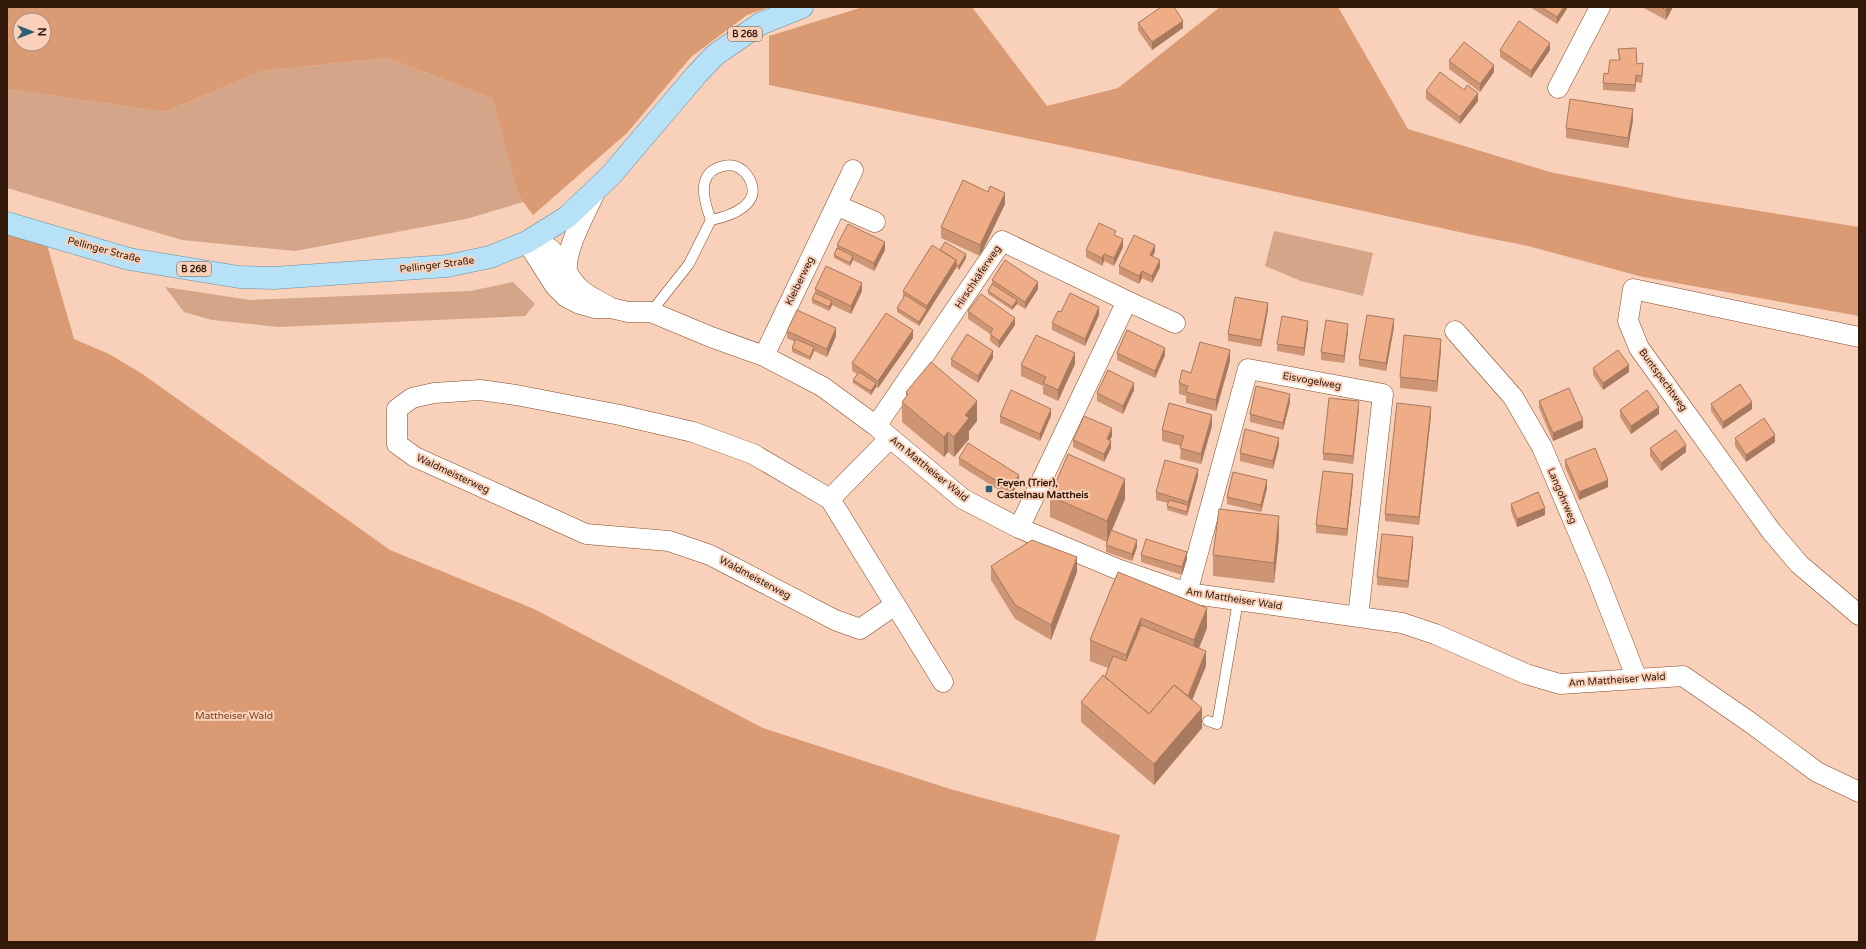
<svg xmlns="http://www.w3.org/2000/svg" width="1866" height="949" font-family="'Varela Round',sans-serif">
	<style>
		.green { fill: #d4a589 }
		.forest { fill: #d99a74; fill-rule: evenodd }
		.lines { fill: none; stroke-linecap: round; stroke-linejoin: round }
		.lane-casing { stroke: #844b26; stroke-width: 11 }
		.street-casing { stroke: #844b26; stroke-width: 21 }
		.primary-casing { stroke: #698ea0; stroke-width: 23 }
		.lane { stroke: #fff; stroke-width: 10 }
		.street { stroke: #fff; stroke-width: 20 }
		.primary { stroke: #b6e1f7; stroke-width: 22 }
		.wall { fill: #cd9574 }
		.shaded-wall { fill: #a7795e }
		.building { fill: #eead87; stroke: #a7795e }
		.poi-dot { fill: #285f7a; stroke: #f9d0b9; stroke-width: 1.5 }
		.labels { text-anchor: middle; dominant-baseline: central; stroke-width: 4; stroke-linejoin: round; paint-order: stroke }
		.shield { fill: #f9d0b9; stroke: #6e503e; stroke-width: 1 }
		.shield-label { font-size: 9px; font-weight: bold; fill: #32190a }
		.street-label { font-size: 10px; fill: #32190a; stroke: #f9d0b9 }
		.poi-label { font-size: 10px; font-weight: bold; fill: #32190a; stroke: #f9d0b9; text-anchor: start }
		.park-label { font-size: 10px; fill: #7b4017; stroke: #f9d0b9 }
	</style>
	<rect width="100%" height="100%" fill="#f9d0b9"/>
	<!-- green -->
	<path class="green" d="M387 58 492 98 518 195 523 202 466 219 295 251 182 240 7 188V89L165 112 262 71Z
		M1274 231 1373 253 1363 296 1301 281 1265 266Z
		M513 282 535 304 525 316 279 327 212 320 184 312 165 287 250 300 470 291Z"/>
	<!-- forest -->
	<path class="forest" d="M7 7H770L747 15 691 57 627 133 533 215 518 195 492 98 387 58 262 71 165 112 7 89ZM20 20H44V44H20Z
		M863 7H972L1047 106 1118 88 1220 7H1338L1408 129 1550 172 1685 199 1859 227V316L1643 277 1528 246 1473 235 1117 157 769 85V36Z
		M7 234 47 245 74 339 109 354 141 373 390 550 534 609 763 728 950 789 1120 835 1095 942H7Z"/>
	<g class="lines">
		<defs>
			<path id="lane" d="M651 312 689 264 711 220C705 204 696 177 717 168 723 166 729 164 735 166 741 168 746 173 749 178 764 204 731 216 711 220
				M1208 721 1217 724 1238 601"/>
			<path id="street" d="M1558 88 1600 7
				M836 205 875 222
				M567 274C564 250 585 215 595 192
				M1127 301 1175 323
				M611 308C600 301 586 296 577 286 561 269 555 238 527 242L555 286 566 297 580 304 594 308H611L628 312H651L711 337 764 356 823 387 876 426 963 499 1019 528 1117 569 1187 593 1402 623 1435 634 1526 674 1560 684 1683 676 1751 723 1817 772 1859 792
				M1455 331 1513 397 1542 447 1596 574 1637 679
				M1859 337 1633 289 1628 321 1639 348 1771 531 1799 564 1859 615
				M764 356 853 170
				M876 426 1002 241 1127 301 1019 528
				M890 438 830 499 753 454 693 432 620 415 516 395 480 390 434 393 412 398 397 409V444L415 457 586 534 669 541 710 555 835 620 860 629 895 605
				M830 499 943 682
				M1187 593 1248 369 1383 394 1358 617"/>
			<path id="primary" d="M7 223 129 259 239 277 274 278 447 266 490 257 527 242 567 217 611 175 697 74 715 55 760 24 802 7"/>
		</defs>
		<!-- lane casing -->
		<use href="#lane" class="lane-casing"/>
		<!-- street casing -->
		<use href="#street" class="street-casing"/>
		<!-- primary casing -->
		<use href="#primary" class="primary-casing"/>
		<!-- lane -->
		<use href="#lane" class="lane"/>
		<!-- street -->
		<use href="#street" class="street"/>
		<!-- primary -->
		<use href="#primary" class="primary"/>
	</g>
	<!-- wall -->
	<path class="wall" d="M1530 7H1568L1557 24Z
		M1642 7H1673L1666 20Z
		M1138 23 1183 28 1152 50 1138 30Z
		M1618 49 1637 64 1643 71 1642 83 1636 82 1635 92 1603 90V83L1608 74 1619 60Z
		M1500 50H1550L1531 78 1500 57Z
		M1449 61 1494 72 1480 92 1449 69Z
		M1426 91 1478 101 1460 124 1426 99Z
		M1633 120 1628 148 1566 138V128Z
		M988 192 1005 204 980 256 941 238V227Z
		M1116 236 1123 247 1114 266 1104 261 1102 266 1086 257V250Z
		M837 245 885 250 874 271 853 260 850 266 834 258V255L837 248Z
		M940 250 966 258 959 270 956 267 919 326 897 312V308L903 298V291Z
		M1155 252 1152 256 1160 267 1152 283 1142 278 1139 284 1119 274V266Z
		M992 280 1038 289 1025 309 1017 304 1012 310 988 294V291L992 284Z
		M815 289 862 291 851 314 832 305 829 311 812 303V299L815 293Z
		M1268 310 1261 347 1228 341V334Z
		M968 311 1015 325 999 348 990 341V334L968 319Z
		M1061 312 1099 315 1085 346 1052 330V323Z
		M1394 327 1386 371 1359 366V359Z
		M1308 328 1304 356 1277 351V344Z
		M787 331 836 336 827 357 814 351 810 360 792 352V348L795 342 787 338Z
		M1348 331 1344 363 1321 360V352Z
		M913 338 878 388 876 387 871 395 853 383V380L857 374 852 371V363Z
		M1441 350 1437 392 1400 388V377Z
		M1117 353 1165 355 1155 378 1117 360Z
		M993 358 978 383 951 366V359Z
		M1230 361 1216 411 1186 403V396L1179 394V383L1191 373Z
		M1075 364 1058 401 1043 394V386L1021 376V365Z
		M1593 368 1629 372 1603 390 1593 375Z
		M1134 390 1123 414 1097 401V393Z
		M906 392 977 421 969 431V439L954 457 948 452 944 457 902 422V402L906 397Z
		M1539 401 1583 428 1553 441 1539 408Z
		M1290 402 1283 430 1250 422V414Z
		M1711 404 1752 409 1723 429 1711 411Z
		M1359 408 1353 464 1323 460V453Z
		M1620 410 1659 414 1631 434 1620 417Z
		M1431 415 1419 525 1385 521V514Z
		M1000 416H1051L1040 441 1000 423Z
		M1212 426 1201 464 1180 459 1181 446 1162 441V430Z
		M1112 436 1110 440 1111 448 1104 462 1073 447V440Z
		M1735 438 1775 442 1746 462 1735 446Z
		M1279 445 1273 469 1240 461V453Z
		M1650 448 1686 452 1661 471 1650 456Z
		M959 458 1019 482 1010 497 959 465Z
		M1565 460 1608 487 1579 500 1565 467Z
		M1198 476 1187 516 1167 510 1168 503 1156 500V492Z
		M1353 482 1347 536 1316 533V525Z
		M1267 488 1261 512 1227 504V497Z
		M1050 496 1125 499 1111 531 1137 547 1132 561 1106 552V545L1107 542 1050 517Z
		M1511 504 1545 515 1517 527 1511 511Z
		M1279 537 1274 583 1213 576V555Z
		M1413 544 1408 588 1377 585V577Z
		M1141 555 1187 559 1182 575 1141 562Z
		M991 566 1077 572 1051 640 1015 619 991 580Z
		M1118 572 1207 628 1199 648 1206 666 1192 700 1202 728 1154 785 1081 722V702L1105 677 1108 668 1090 661V640Z"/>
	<!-- shaded-wall -->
	<path class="shaded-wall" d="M1564 7H1568L1557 24V17Z
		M1667 7H1673L1666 20V10Z
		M1183 21V28L1152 50V42Z
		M1550 43V50L1531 78V71Z
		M1494 65V72L1480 92V84Z
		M1636 75V82L1635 92V85Z
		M1478 93V101L1460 124V117Z
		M1633 109V120L1628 148V138Z
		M1005 193V204L980 256V245Z
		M1123 239V247L1114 266V258Z
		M885 242V250L874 271V263Z
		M1155 245V252L1150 262V255Z
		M966 254V258L959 270V266Z
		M1104 254V261L1102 266V258Z
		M853 256V260L850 266V263Z
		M956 260V268L919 326V322L927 310V306Z
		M1160 260V267L1152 283V276Z
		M1142 271V278L1139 284V276Z
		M1038 282V289L1025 309V302Z
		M862 283V291L851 314V306Z
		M1017 300V304L1012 310V307Z
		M832 301V305L829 311V307Z
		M1268 303V310L1261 347V340Z
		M1099 307V315L1085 346V339Z
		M1015 318V325L999 348V341Z
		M1394 319V327L1386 371V363Z
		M1308 321V328L1304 356V348Z
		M1348 324V331L1344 363V356Z
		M836 328V336L827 357V349Z
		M913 330V338L878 388V381Z
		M1441 339V350L1437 392V381Z
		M814 347V351L810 360V357Z
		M1165 348V355L1155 378V371Z
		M1230 350V361L1216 411V400Z
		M993 351V358L978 383V376Z
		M1075 353V364L1058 401V390Z
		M1629 365V372L1603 390V383Z
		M876 383V387L871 395V391Z
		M1134 383V390L1123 414V406Z
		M1290 394V402L1283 430V423Z
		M977 401V421L969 431V439L954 457V437L965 415Z
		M1359 401V408L1353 464V456Z
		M1752 402V409L1723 429V422Z
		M1431 407V415L1419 525V517Z
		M1659 407V414L1631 434V426Z
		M1051 409V416L1040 441V434Z
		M1212 415V426L1201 464V454Z
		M1583 420V428L1553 441V433Z
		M1112 428V436L1107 446V439Z
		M948 432V452L944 457V437Z
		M1775 435V442L1746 462V455Z
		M1279 438V445L1273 469V461Z
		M1111 441V448L1104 462V454Z
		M1686 445V452L1661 471V463Z
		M1198 469V476L1187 516 1188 502Z
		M1353 474V482L1347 536V529Z
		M1019 475V482L1010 497V489Z
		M1125 479V499L1107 542V521Z
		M1267 480V488L1261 512V505Z
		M1608 480V487L1579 500V492Z
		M1545 508V515L1517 527V519Z
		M1279 516V537L1274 583V563Z
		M1413 537V544L1408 588V581Z
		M1137 540V547L1132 561V554Z
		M1187 552V559L1182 575V567Z
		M1077 557V572L1051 640V625Z
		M1207 608V628L1194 660V640Z
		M1141 618V639L1126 675V655Z
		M1206 651V666L1186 715V701Z
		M1202 708V728L1154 785V764Z"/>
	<!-- building -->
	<path class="building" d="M1161 7H1174L1183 21 1152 42 1138 23Z
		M1541 7H1564L1557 17Z
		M1661 7H1667L1666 10Z
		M1519 21 1550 43 1531 71 1500 50Z
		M1464 42 1494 65 1480 84 1449 61Z
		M1636 48 1637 64 1643 63 1642 76 1636 75 1635 85 1603 83 1604 73 1608 74 1610 60H1620L1618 49Z
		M1440 72 1464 90 1467 85 1478 93 1460 117 1426 91Z
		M1570 99 1633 109 1628 138 1566 128Z
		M963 180 988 192 990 186 1005 193 980 245 941 227Z
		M1099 223 1116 231 1114 235 1123 239 1114 258 1104 254 1102 258 1086 250Z
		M848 224 885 242 874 263 837 245Z
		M1134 235 1155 245 1150 255 1160 260 1152 276 1142 271 1139 276 1119 266Z
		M945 242 966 254 959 266 956 264V260L940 250Z
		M932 245 956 260 927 306 903 291Z
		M837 248 853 256 850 263 834 255Z
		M1005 260 1038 282 1025 302 992 280Z
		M826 266 862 283 851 306 815 289Z
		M992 284 1017 300 1012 307 988 291Z
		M815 293 832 301 829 307 812 299Z
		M1070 293 1099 307 1085 339 1052 323 1058 311 1061 312Z
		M981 294 1015 318 999 341 990 334 993 329 968 311Z
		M905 295 927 309 919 322 897 308Z
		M1235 297 1268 303 1261 340 1228 334Z
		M797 310 836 328 827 349 787 331Z
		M886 313 913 330 878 381 852 363Z
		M1367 315 1394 319 1386 363 1359 359Z
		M1282 316 1308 321 1304 348 1277 344Z
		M1326 320 1348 324 1344 356 1321 352Z
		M1127 330 1165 348 1155 371 1117 353Z
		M967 334 993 351 978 376 951 359Z
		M1036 335 1075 353 1058 390 1043 383 1046 377 1021 365Z
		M1404 335 1441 339 1437 381 1400 377Z
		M796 339 814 347 810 357 792 348Z
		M1200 342 1230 350 1216 400 1186 392 1188 386 1179 383 1182 370 1191 373Z
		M1618 350 1629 365 1603 383 1593 368Z
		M931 362 977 401 965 415 969 418 954 437 948 432 944 437 902 402 908 394 906 392Z
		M1108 370 1134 383 1123 406 1097 393Z
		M859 372 876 383 871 391 853 380Z
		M1740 384 1752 402 1723 422 1711 404Z
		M1256 386 1290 394 1283 423 1250 414Z
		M1569 388 1583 420 1553 433 1539 401Z
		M1011 390 1051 409 1040 434 1000 416Z
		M1647 390 1659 407 1631 426 1620 410Z
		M1329 398 1359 401 1353 456 1323 453Z
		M1169 403 1212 415 1201 454 1180 448 1184 436 1162 430Z
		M1397 403 1431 407 1419 517 1385 514Z
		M1084 416 1112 428 1107 439 1111 441 1104 454 1073 440Z
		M1764 418 1775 435 1746 455 1735 438Z
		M1245 429 1279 438 1273 461 1240 453Z
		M1676 430 1686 445 1661 463 1650 448Z
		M968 443 1019 475 1010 489 959 458Z
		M1595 448 1608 480 1579 492 1565 460Z
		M1068 454 1125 479 1107 521 1050 496Z
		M1165 460 1198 469 1188 502 1156 492Z
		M1323 471 1353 474 1347 529 1316 525Z
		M1233 472 1267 480 1261 505 1227 497Z
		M1538 492 1545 508 1517 519 1511 504Z
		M1169 500 1188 505 1187 512 1167 506Z
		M1219 509 1279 516 1274 563 1213 555Z
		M1111 530 1137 540 1132 554 1106 545Z
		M1382 534 1413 537 1408 581 1377 577Z
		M1146 539 1187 552 1182 567 1141 555Z
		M1032 540 1077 557 1051 625 1015 605 991 566Z
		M1118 572 1207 608 1194 640 1141 618 1126 655 1090 640Z
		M1141 625 1206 651 1188 696 1174 685 1149 714 1105 677 1113 656 1126 661Z
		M1103 675 1149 714 1174 685 1202 708 1154 764 1081 702Z"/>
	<!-- markers -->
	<rect class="poi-dot" x="985" y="485" width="8" height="8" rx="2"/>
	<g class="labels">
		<!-- shield labels -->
		<g class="shield">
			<rect x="728" y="27" width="34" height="14" rx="3"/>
			<rect x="177" y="262" width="34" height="14" rx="3"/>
		</g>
		<g class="shield-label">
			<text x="745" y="34">B 268</text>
			<text x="194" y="269">B 268</text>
		</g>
		<!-- street labels -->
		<g class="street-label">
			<text transform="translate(104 250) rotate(15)">Pellinger Straße</text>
			<text transform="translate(437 265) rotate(-7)">Pellinger Straße</text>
			<text transform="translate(978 277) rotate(-56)">Hirschkäferweg</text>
			<text transform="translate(800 281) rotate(-64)">Kleiberweg</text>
			<text transform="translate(1663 380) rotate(54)">Buntspechtweg</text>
			<text transform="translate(1312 381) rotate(10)">Eisvogelweg</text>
			<text transform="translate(929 469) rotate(39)">Am Mattheiser Wald</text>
			<text transform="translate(453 474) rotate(25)">Waldmeisterweg</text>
			<text transform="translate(1562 496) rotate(67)">Langohrweg</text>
			<text transform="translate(755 578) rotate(28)">Waldmeisterweg</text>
			<text transform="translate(1234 599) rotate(9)">Am Mattheiser Wald</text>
			<text transform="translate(1617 680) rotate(-4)">Am Mattheiser Wald</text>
		</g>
		<!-- poi labels -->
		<g class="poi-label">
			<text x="997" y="483">Feyen (Trier),<tspan x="997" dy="12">Castelnau Mattheis</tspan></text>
		</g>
		<!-- park labels -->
		<g class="park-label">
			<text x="234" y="716">Mattheiser Wald</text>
		</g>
	</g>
	<!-- border -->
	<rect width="1866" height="949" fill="none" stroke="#32190a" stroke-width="16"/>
	<!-- north arrow -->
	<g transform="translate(32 32) rotate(90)"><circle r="19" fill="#f9d0b9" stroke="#a98773"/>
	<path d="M0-3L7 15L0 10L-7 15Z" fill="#285f7a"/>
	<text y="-6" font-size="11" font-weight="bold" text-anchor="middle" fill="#32190a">N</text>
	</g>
</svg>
